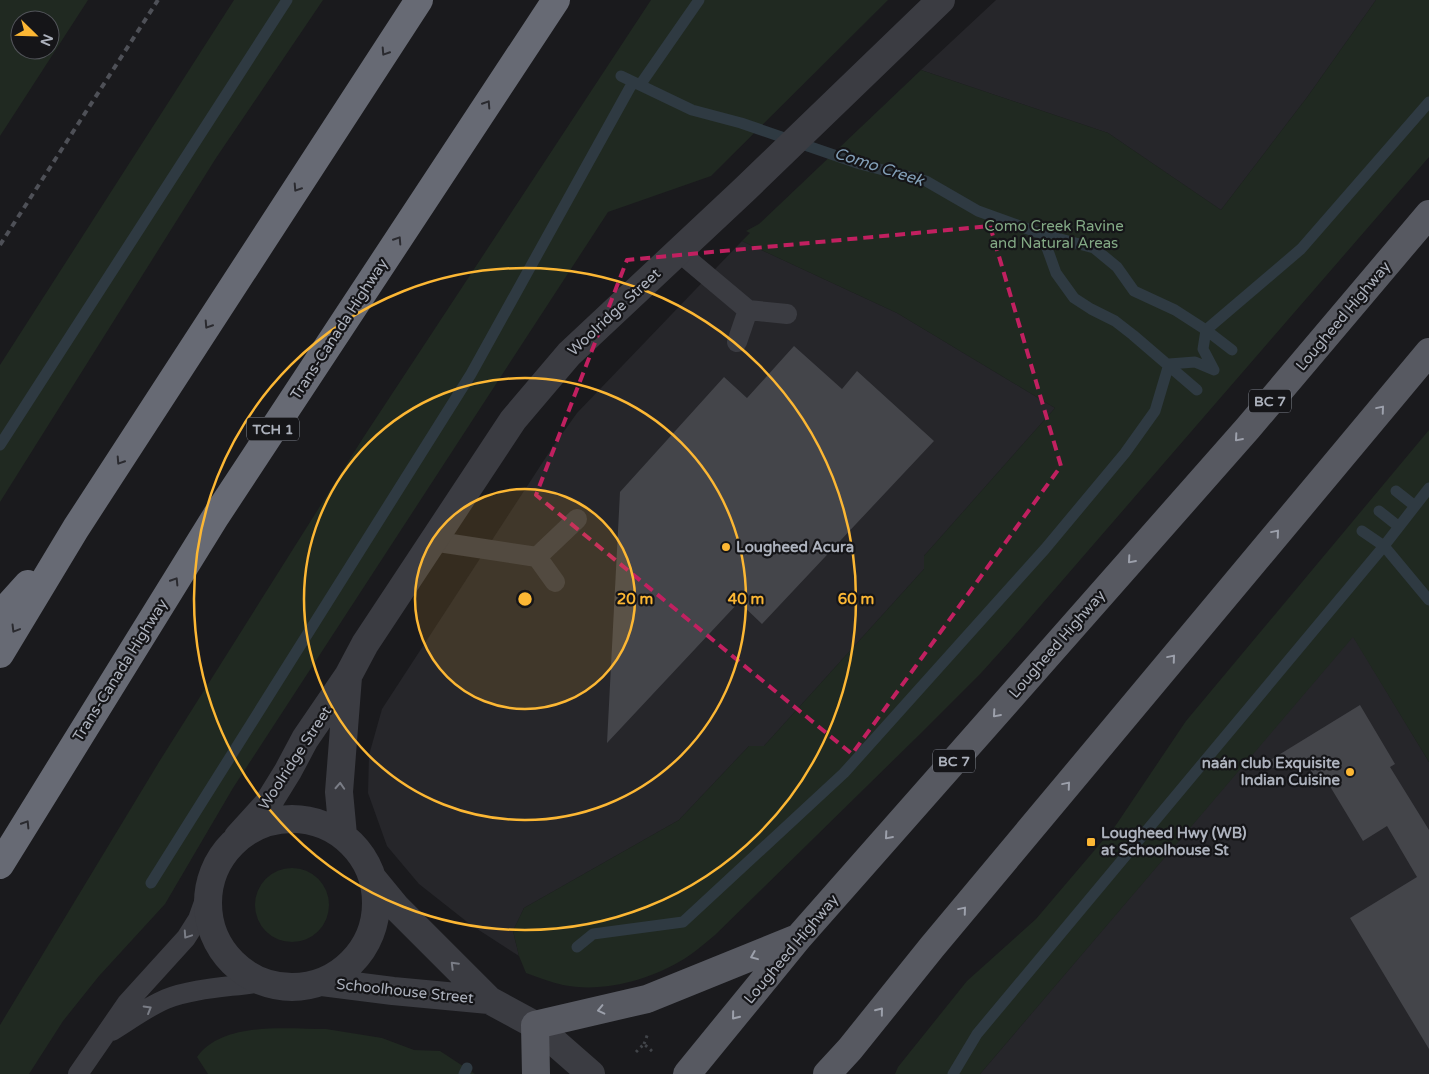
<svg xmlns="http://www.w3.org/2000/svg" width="1429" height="1074" font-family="'Varela Round',sans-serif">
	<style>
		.built { fill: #26262a }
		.green { fill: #202921; fill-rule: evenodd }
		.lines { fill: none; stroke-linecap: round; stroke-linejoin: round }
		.stream { stroke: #2f3a42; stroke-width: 11 }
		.building { fill: #44454a }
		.path { stroke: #414449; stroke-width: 3; stroke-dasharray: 2.5 4; stroke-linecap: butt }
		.lane { stroke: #3b3c42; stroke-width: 20 }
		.street { stroke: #3b3c42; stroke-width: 28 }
		.primary { stroke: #575961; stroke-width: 28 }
		.highway { stroke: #676a74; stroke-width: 28 }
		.rail { stroke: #4e5057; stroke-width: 4; stroke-dasharray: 6 5; stroke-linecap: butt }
		.oneway { stroke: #2a2a2f }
		.oneway2 { stroke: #9ca0ab }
		.oneway3 { stroke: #7a7d86 }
		.marked { fill: none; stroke: #c12060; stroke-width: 4; stroke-dasharray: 10 6; stroke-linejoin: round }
		.ring { fill: none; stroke: #fcb734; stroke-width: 2.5 }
		.poi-dot { fill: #fcb734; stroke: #151518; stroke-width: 2 }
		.labels { text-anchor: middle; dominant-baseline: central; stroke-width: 4.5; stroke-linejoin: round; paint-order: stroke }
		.shield { fill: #151518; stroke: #7f838c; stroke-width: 1 }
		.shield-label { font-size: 14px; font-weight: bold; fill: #adb2bd }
		.park-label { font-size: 15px; fill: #83a985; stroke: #151518 }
		.street-label { font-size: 15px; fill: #adb2bd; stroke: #151518 }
		.poi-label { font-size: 15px; font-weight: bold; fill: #adb2bd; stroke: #151518; text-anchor: start }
		.water-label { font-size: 16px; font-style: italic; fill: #83a0b9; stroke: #151518 }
		.centre { fill: #fcb734; stroke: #151518; stroke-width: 2.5 }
		.ring-label { font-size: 15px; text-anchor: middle; font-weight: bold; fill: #fcb734; stroke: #151518; stroke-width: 4.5; stroke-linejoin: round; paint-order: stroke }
	</style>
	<rect width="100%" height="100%" fill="#1a1a1d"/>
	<!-- built -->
	<path class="built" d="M996 0H1376L1308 96 1221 210 1108 133 921 70Z
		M742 241 897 313 1055 408 924 556V569L764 746H749L679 820 524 908 513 931 519 956 471 925 419 884 387 846 368 793 369 755 382 709 552 448 577 413Z
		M1353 636 1429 762V1074H980Z"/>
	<!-- green -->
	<path class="green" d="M0 0H88L0 136ZM20 20H50V50H20Z
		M234 0H323L216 158 0 502V365Z
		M651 0H888L711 176 608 212 233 788 165 904 99 976 63 1021 29 1074H0V1025L159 762 363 438Z
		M1376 0H1429V157L1009 642 981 673 919 735 715 935C705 943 695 952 684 959 650 980 603 993 563 985 550 982 538 977 526 973L519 956 513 931 524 908 679 820 749 746H764L924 569V556L1055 408 897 313 742 241 750 233 746 231 759 224 921 70 1108 133 1221 210 1308 96Z
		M1429 430V762L1353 637 980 1074H895L898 1067 967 981 1036 919 1116 825 1186 721Z
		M255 905a37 37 0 1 1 74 0a37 37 0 1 1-74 0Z
		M326 1029 382 1038 414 1050 440 1051 475 1074H208L197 1057C223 1021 286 1029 326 1029Z"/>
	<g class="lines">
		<!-- stream -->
		<path class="stream" d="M621 76 692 110 741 123 860 164 926 181 978 211 1042 234 1056 273 1074 298 1091 309 1115 321 1133 335 1197 390
			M640 85 699 0
			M1042 234 1094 248 1117 267 1134 291 1175 310 1206 330 1301 249 1429 102
			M1206 330 1203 349 1214 370
			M1206 330 1232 350
			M1169 364 1195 362 1214 370
			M0 445 287 0
			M1396 491 1415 506
			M1379 511 1398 526
			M1362 531 1384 546 1429 600
			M151 883 471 374 633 82
			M577 947 593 934 683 922 844 773 1045 549 1125 453 1155 411 1169 364
			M464 1074 467 1068
			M953 1074 977 1034 1384 546 1429 488"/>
	</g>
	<!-- building -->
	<path class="building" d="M794 346 842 389 857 371 934 441 762 624 739 602 607 743 620 492 724 377 747 398Z
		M1360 705 1395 764 1390 767 1429 830V1049L1350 918 1417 877 1387 826 1363 841 1325 778 1318 782 1310 769 1259 767Z"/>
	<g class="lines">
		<!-- path -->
		<path class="path" d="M644 1044 648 1033
			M636 1052 644 1044 653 1052"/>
		<!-- lane -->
		<path class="lane" d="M679 252 748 310 787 314
			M737 342 748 310
			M432 541 537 557 555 582
			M537 557 577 519
			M112 1031C130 1020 147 1007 166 999 193 988 232 987 261 982
			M78 1074 127 1003 186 938 198 919 208 891"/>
		<!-- street -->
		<path class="street" d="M208 903a84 84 0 1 1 168 0a84 84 0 1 1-168 0Z
			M343 835 339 792 348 677
			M238 837 267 805 288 771 305 739 348 676 365 644 513 420 569 354 744 190 941 0
			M373 879 396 907 489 1000 535 1025 591 1074
			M322 982 393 991 489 1000"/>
		<!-- primary -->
		<path class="primary" d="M536 1074 535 1025 647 999 795 939
			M687 1074 799 937 1248 428 1429 214
			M827 1074 850 1049 932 947 1429 352"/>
		<!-- highway -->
		<path class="highway" d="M0 615 28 584
			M0 654 76 528 419 0
			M0 865 216 516 556 0"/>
		<!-- rail -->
		<path class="rail" d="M0 245 158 0"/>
	</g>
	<!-- one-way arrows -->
	<defs><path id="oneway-chevron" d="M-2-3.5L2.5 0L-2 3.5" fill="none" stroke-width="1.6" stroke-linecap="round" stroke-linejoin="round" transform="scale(1.25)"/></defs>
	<g class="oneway">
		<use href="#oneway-chevron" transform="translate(385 52) rotate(123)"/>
		<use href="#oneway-chevron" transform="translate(487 104) rotate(-57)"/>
		<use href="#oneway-chevron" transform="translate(297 188) rotate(123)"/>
		<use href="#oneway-chevron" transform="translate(398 240) rotate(-57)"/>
		<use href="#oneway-chevron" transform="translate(208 325) rotate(123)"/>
		<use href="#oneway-chevron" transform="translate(120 461) rotate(123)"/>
		<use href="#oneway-chevron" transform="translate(175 581) rotate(-58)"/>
		<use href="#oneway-chevron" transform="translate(15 629) rotate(121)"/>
		<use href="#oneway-chevron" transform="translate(26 824) rotate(-58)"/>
	</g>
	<g class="oneway2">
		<use href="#oneway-chevron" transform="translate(1381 409) rotate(-50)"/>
		<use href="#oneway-chevron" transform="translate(1238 438) rotate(131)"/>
		<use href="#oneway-chevron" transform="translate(1276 533) rotate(-50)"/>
		<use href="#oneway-chevron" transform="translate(1131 560) rotate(131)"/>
		<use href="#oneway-chevron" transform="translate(1172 658) rotate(-50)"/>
		<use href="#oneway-chevron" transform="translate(996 714) rotate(131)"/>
		<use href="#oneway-chevron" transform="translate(1067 785) rotate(-50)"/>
		<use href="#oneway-chevron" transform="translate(888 836) rotate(131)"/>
		<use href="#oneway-chevron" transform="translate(963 910) rotate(-50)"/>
		<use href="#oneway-chevron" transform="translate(754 956) rotate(158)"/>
		<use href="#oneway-chevron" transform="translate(601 1010) rotate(167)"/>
		<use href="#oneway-chevron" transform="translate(880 1011) rotate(-51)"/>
		<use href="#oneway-chevron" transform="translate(735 1016) rotate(129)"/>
	</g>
	<g class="oneway3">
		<use href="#oneway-chevron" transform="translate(340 786) rotate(-87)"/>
		<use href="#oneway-chevron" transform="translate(187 935) rotate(124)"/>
		<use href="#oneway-chevron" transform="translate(454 965) rotate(-135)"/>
		<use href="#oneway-chevron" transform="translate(148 1009) rotate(-30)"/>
	</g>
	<!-- marked area -->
	<path class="marked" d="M990 226 1061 466 852 754 536 495 627 260Z"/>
	<!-- distance rings -->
	<circle cx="525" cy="599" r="110" fill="#fcb734" fill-opacity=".12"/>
	<g class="ring">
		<circle cx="525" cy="599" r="110"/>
		<circle cx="525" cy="599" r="221"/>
		<circle cx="525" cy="599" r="331"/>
	</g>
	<!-- markers -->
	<g class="poi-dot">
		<circle cx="726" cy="547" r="5"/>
		<circle cx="1350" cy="772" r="5"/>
		<rect x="1086" y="837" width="10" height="10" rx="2.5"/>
	</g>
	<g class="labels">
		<!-- shield labels -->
		<g class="shield">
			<rect x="1249" y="389.5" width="42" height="23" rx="4"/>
			<rect x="247" y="417.5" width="52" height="23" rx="4"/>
			<rect x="933" y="749.5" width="42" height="23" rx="4"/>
		</g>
		<g class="shield-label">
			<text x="1270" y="401">BC 7</text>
			<text x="273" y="429">TCH 1</text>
			<text x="954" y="761">BC 7</text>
		</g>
		<!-- park labels -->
		<g class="park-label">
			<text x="1054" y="226">Como Creek Ravine<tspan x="1054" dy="17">and Natural Areas</tspan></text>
		</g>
		<!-- street labels -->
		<g class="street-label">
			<text transform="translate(614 312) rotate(-43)">Woolridge Street</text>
			<text transform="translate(1343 316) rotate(-50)">Lougheed Highway</text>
			<text transform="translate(339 329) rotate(-57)">Trans-Canada Highway</text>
			<text transform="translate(1057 644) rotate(-49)">Lougheed Highway</text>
			<text transform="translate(120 670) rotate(-58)">Trans-Canada Highway</text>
			<text transform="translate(295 758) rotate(-57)">Woolridge Street</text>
			<text transform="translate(791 949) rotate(-50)">Lougheed Highway</text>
			<text transform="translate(405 991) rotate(6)">Schoolhouse Street</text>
		</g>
		<!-- poi labels -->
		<g class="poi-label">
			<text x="736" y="547">Lougheed Acura</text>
			<text x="1340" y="763" text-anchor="end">naán club Exquisite<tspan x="1340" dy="17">Indian Cuisine</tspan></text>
			<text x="1101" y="833">Lougheed Hwy (WB)<tspan x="1101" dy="17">at Schoolhouse St</tspan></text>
		</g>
		<!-- water labels -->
		<g class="water-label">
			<text transform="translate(879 167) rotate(18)">Como Creek</text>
		</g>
	</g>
	<circle cx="525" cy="599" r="8" class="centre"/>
	<g class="ring-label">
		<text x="635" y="604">20 m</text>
		<text x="746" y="604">40 m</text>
		<text x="856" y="604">60 m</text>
	</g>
	<!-- north arrow -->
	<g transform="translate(35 35) rotate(113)"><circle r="24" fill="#151518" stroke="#52545a"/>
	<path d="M0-4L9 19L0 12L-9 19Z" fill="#fcb734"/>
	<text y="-8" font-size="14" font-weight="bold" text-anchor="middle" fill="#adb2bd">N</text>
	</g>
</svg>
